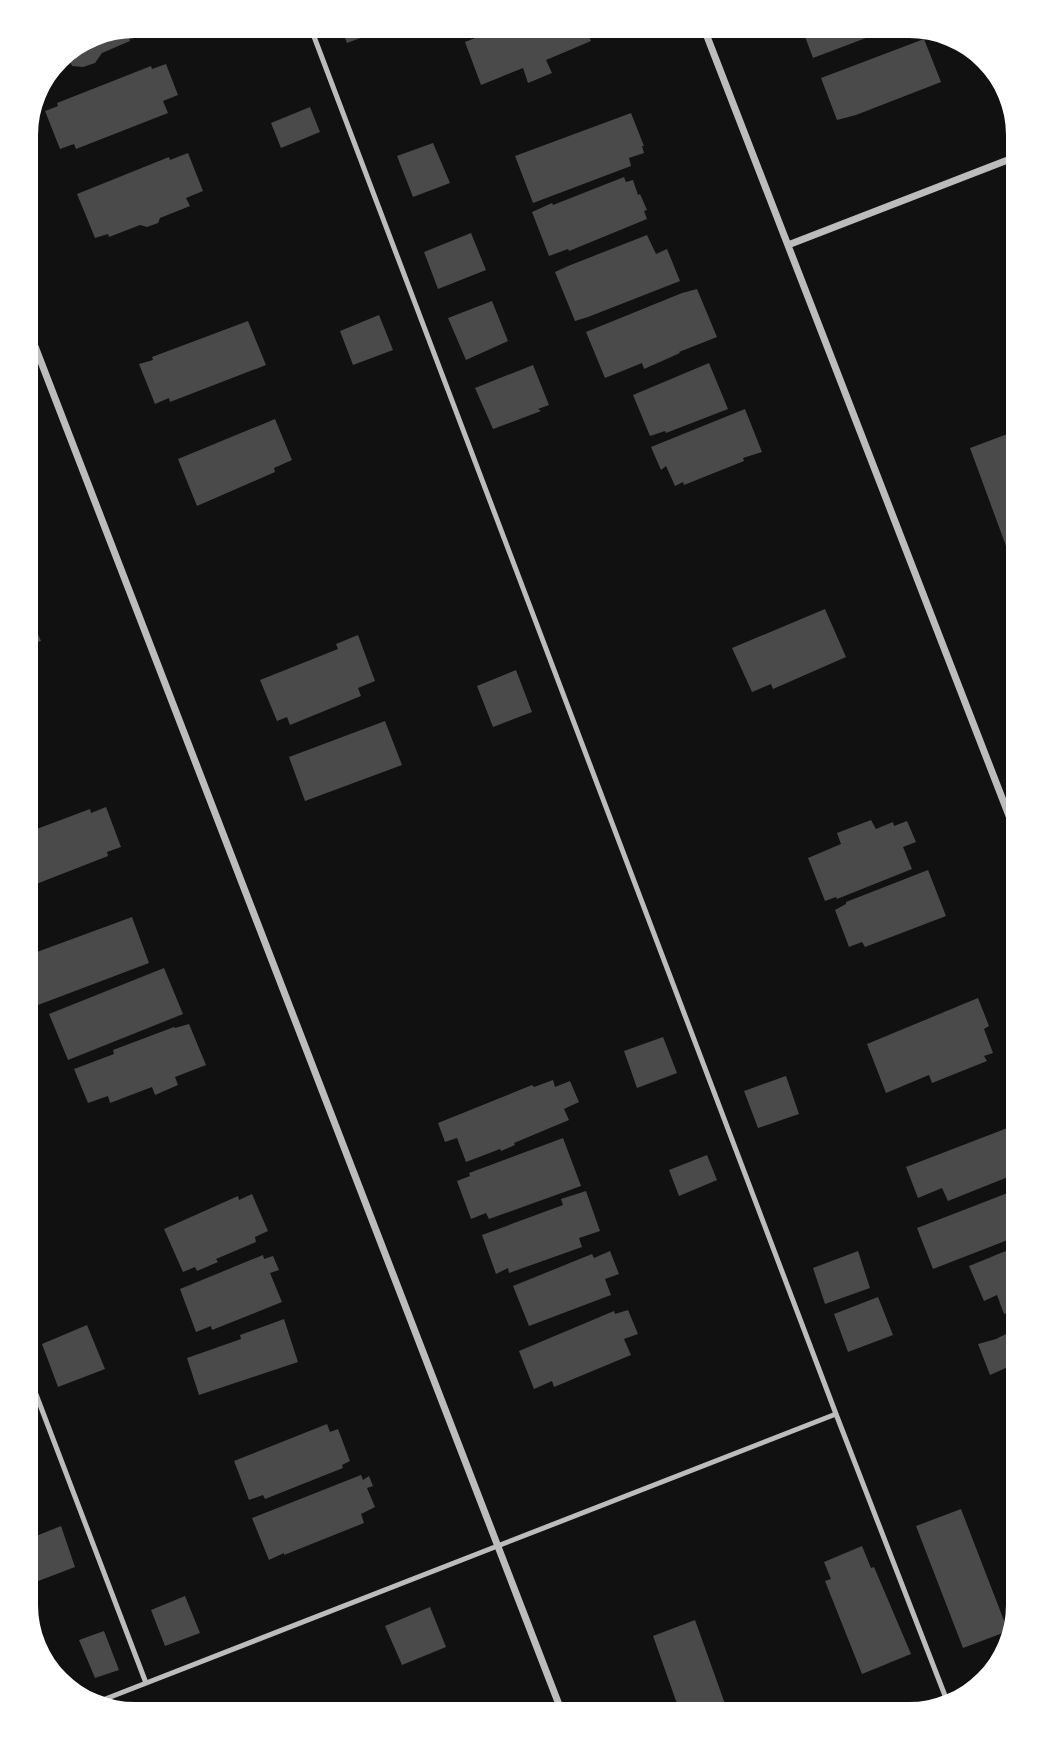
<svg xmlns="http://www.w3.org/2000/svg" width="1044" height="1741" font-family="Georgia,serif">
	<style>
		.building { fill: #4a4a4a }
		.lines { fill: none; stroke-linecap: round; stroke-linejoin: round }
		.service { stroke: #bcbcbc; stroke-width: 5 }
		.minor { stroke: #bcbcbc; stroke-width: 7 }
	</style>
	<rect width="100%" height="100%" fill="#111"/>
	<!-- building -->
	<path class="building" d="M135 26H146L147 29 129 37 130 41 102 53 95 63 83 67 72 66 70 62 53 69 58 58Z
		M340 26H390V27L347 43Z
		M505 26H585L591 41 546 60 552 73 528 83 523 68 481 85 465 42Z
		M801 26 895 27 813 58Z
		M924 39 941 82 856 115 837 120 821 78Z
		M166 64 178 95 163 101 168 113 76 149 74 144 60 149 45 111 58 106 57 103 151 66 152 69Z
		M310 107 320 132 281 148 271 123Z
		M631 113 644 146H642L644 153 629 158 631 166 533 203 515 156Z
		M433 143 450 183 413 197 397 156Z
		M188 153 203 191 186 198 190 206 160 218 158 223 147 227 140 225 109 237 108 234 95 238 77 194 169 157 170 160Z
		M624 177 626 182 633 180 638 195 640 194 647 210 644 211 647 219 569 251 568 249 549 256 532 212 552 203 553 205Z
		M471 233 486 270 438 289 424 252Z
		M647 235 656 254 667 249 680 281 588 317 575 321 555 272 568 266Z
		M697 289 717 337 679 352 680 353 644 369 642 363 605 378 586 332 682 293Z
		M492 301 508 341 466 360 448 318Z
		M379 315 393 350 353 365 340 331Z
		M248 321 266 365 170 402 169 398 155 404 139 364 153 360 152 357Z
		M709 363 728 409 666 433 665 431 650 436 633 395Z
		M533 365 549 405 538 409 541 411 493 429 475 388Z
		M745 409 762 452 743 458 744 461 684 485 683 482 675 486 666 466 661 470 651 447Z
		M275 419 292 460 274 468 275 472 197 506 178 459Z
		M1018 430V576H1017L970 448Z
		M31 603 38 624 34 625 41 641 28 645 31 650 26 652V604Z
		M825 609 846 657 773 689 771 684 752 692 732 648Z
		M358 635 375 681 358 688 361 696 290 725 287 717 277 721 260 680 338 649 336 644Z
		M516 670 532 712 493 727 477 686Z
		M385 721 402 765 305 801 289 757Z
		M106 807 121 847 107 852 108 856 26 888V833L90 809 91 813Z
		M871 820 876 829 893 822 894 826 907 821 916 842 903 847 912 869 837 899 836 897 825 901 808 858 841 844 837 833Z
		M928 870 946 916 865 947 862 942 849 947 835 910 846 904V902Z
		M132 917 149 963 38 1005 26 974V956Z
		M164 968 183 1014 68 1060 49 1014Z
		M978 998 989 1026 984 1029 993 1053 984 1056 987 1061 932 1083 929 1075 886 1093 867 1044Z
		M189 1024 206 1065 175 1077 178 1085 155 1095 152 1087 110 1103 108 1096 88 1103 74 1069 114 1054 113 1050 174 1027 175 1028Z
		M663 1037 677 1073 637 1088 624 1051Z
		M786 1076 799 1114 758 1128 744 1091Z
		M553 1080 555 1087 570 1081 579 1102 564 1109 569 1120 514 1143 515 1145 501 1151 500 1149 466 1162 457 1138 445 1142 438 1123 532 1085 534 1087Z
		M1010 1127 1011 1130 1018 1128V1173L948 1201 942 1188 918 1198 906 1167Z
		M563 1138 581 1186 489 1219 486 1213 471 1219 457 1181 470 1176 469 1173Z
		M707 1155 717 1180 679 1196 669 1170Z
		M1018 1189V1236L933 1269 917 1228Z
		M586 1191 600 1231 579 1238 582 1247 509 1273 508 1268 496 1274 482 1235 563 1205 561 1199Z
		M252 1194 268 1231 255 1237 256 1242 216 1259 218 1262 197 1271 195 1267 183 1272 164 1229 238 1196 239 1200Z
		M1018 1246V1309L1004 1314 997 1295 984 1301 969 1266Z
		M610 1251 619 1274 605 1279 611 1295 529 1326 513 1286 592 1254 594 1258Z
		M858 1251 870 1288 825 1304 813 1268Z
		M263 1255 264 1259 273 1256 279 1270 270 1273 282 1302 212 1330 211 1326 196 1332 180 1289Z
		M878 1297 893 1335 848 1352 834 1314Z
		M628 1310 638 1334 624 1339 631 1355 554 1387 552 1381 534 1389 519 1351 614 1311 615 1314Z
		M284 1319 298 1362 199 1395 187 1358 241 1339 240 1335Z
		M87 1325 105 1369 58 1387 42 1344Z
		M1018 1328V1393H1017L1008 1367 990 1375 978 1344 996 1339Z
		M327 1424 330 1432 338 1429 350 1461 342 1465 343 1468 265 1499 263 1495 249 1500 234 1461Z
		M361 1475 363 1480 369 1476 373 1486 367 1488 375 1507 361 1514 364 1523 284 1555V1553L269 1560 252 1518Z
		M961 1509 1008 1631 963 1648 916 1526Z
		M61 1526 75 1567 33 1583 32 1581 26 1583V1540Z
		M862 1546 871 1568 874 1567 911 1654 862 1674 825 1581 831 1579 824 1562Z
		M185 1596 200 1633 165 1646 151 1610Z
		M430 1607 446 1647 402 1665 385 1626Z
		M695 1620 729 1715H681L653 1636Z
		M104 1631 119 1670 95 1678 79 1640Z"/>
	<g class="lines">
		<!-- service -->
		<path class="service" d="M310 26 836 1414 949 1706
			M26 1368 146 1683
			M95 1703 836 1414"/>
		<!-- minor -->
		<path class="minor" d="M703 26 1018 839
			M788 245 1018 156
			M26 323 563 1715"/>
	</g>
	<!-- crop -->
	<path d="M0 0H1044V1741H0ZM135 38H909A97 97 0 0 1 1006 135V1605A97 97 0 0 1 909 1702H135A97 97 0 0 1 38 1605V135A97 97 0 0 1 135 38Z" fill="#fff" fill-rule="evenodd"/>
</svg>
